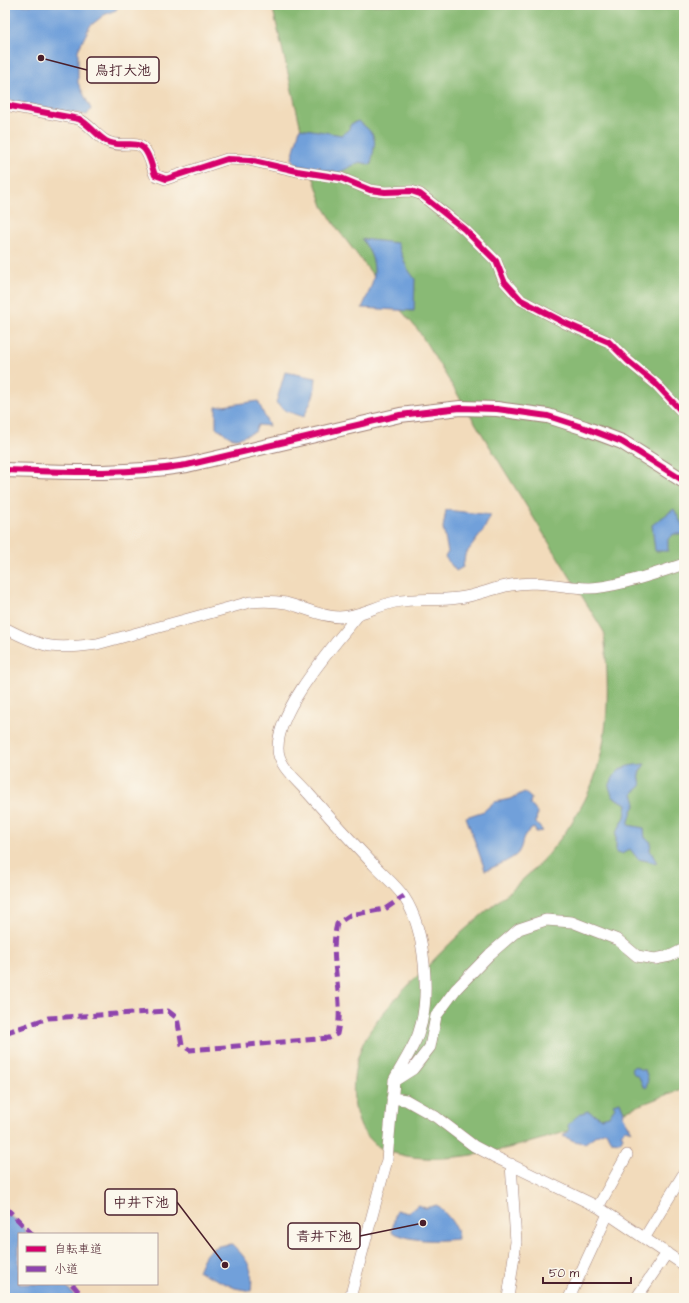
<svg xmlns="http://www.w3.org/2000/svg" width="689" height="1303" font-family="'Architects Daughter','Klee One',sans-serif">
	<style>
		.forest { fill: #89ba74; stroke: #6a6c50 }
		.water { fill: #71a0da; stroke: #5e6082 }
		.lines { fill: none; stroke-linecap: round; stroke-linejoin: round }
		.minor-casing { stroke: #9e7d73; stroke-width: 12 }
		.tertiary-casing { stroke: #9e7d73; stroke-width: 16 }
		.minor { stroke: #fff; stroke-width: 11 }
		.tertiary { stroke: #fff; stroke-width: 14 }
		.quiet { stroke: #8e44ad; stroke-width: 5; stroke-dasharray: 10 5; stroke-linecap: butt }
		.cycleway-casing { stroke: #fbf7ec; stroke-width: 8 }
		.cycleway { stroke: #d6006c; stroke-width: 6 }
		.leader { fill: none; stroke: #4a1f2b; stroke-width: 1.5 }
		.callout-dot { fill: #4a1f2b; stroke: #fbf7ec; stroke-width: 1.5 }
		.callout { fill: #fbf7ec; stroke: #4a1f2b; stroke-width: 1.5 }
		.callout-label { font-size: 14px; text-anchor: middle; font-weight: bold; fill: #4a1f2b }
	</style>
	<rect width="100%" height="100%" fill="#fbf7ec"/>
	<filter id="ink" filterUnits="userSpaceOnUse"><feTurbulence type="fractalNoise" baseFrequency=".025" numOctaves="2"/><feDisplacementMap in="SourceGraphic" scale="8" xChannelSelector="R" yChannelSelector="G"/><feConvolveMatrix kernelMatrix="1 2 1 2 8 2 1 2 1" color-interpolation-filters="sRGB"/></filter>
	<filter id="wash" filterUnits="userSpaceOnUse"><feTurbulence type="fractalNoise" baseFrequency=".012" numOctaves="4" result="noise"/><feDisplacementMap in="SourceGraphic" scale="16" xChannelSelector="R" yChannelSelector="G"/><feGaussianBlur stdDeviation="0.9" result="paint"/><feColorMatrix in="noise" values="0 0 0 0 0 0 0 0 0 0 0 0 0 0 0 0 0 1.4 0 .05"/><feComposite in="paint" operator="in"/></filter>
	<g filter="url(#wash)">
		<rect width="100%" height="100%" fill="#f2dbbb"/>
		<!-- forest -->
		<path class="forest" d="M272 5H684V1088C612 1116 464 1178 391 1152 384 1149 379 1148 374 1143 370 1139 365 1134 362 1129 348 1101 352 1060 368 1034 382 1012 401 992 420 974 433 961 446 947 460 934 483 913 508 894 531 872 554 850 577 819 590 789 611 740 609 683 604 632L418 330 392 300 339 231 323 206 310 167Z"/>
		<!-- water -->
		<path class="water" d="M5 5H119L116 10 104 15 90 26 78 50V83L91 109 87 115 15 102 5 98Z
			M358 121C380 137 375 140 371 165L360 162 338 173 295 165 292 158 300 128 342 135 349 129 351 124Z
			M362 239 397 243 407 268 415 279 414 311 362 308C375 279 381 267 362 239Z
			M285 372 316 378 314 394 304 417 286 411 276 403Z
			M258 401 269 426 258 425 255 432C247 434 238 441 230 437 224 434 223 430 216 428V407Z
			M674 509 684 528V534H674L668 539V551H655L652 525Z
			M446 510 491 515 483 531 465 555 463 567 456 571 445 557 448 552 443 528Z
			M645 764 639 773 641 786 633 793 636 804 632 811 628 825 644 828 645 838 651 842 650 850 657 863 638 859 630 849 622 854 616 853V833L625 817 627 804 613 797 609 787C617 766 624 766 645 764Z
			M524 792 531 798 530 804 537 812 536 823 543 831 536 832 534 828C519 835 525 843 518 853 515 858 491 869 485 870L466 817 484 811 494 802 511 799Z
			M635 1066 641 1070H645L648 1079 646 1088 643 1086 639 1077 634 1074 631 1069Z
			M620 1102 624 1112 623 1116 632 1131 625 1129 621 1133 623 1137 620 1142 611 1141 606 1131 596 1135 585 1143 574 1141 563 1136 569 1131 568 1125 579 1114 588 1111 601 1118 609 1116 615 1107 613 1104Z
			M418 1205 425 1208 437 1205C446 1214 458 1225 458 1239 435 1241 413 1242 392 1232L396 1210 408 1213Z
			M5 1212 21 1224 27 1234H19V1284H65L76 1298H5Z
			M232 1244C248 1260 254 1268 251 1291L235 1288 198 1271C206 1251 209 1246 232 1244Z"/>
	</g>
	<g filter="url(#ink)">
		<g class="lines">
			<defs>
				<path id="minor" d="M5 105 79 119C90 125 96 135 106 141 120 149 136 139 144 149 150 155 152 168 155 175L166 179 227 159 249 160 297 171 341 178 370 190 385 192 411 191 420 194 464 229 496 261 504 281 521 300 565 323 609 342 628 361 656 384 684 414
					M359 614C334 646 277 708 278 749 278 766 298 781 308 793 329 817 351 841 373 864 383 875 396 885 404 897 426 930 431 998 418 1035 412 1050 402 1065 394 1080
					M5 628C43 648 54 650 97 644L250 602C262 601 274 601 286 603 303 607 321 617 339 617 358 617 376 606 395 602 416 598 437 601 458 598 476 596 493 588 511 585 536 580 562 587 587 588 610 589 661 572 684 564
					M392 1098 406 1100 436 1117 474 1146 493 1156 598 1207 684 1265
					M598 1207 627 1155
					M645 1237 684 1173
					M639 1294 667 1253
					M350 1298 387 1160 394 1081 413 1069 430 1047 436 1016 456 989 490 954 519 929 546 920 572 922 618 940 637 956 655 959 670 956 684 949
					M508 1298 516 1242 511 1164
					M569 1298 608 1214"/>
				<path id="tertiary" d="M5 470C67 472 125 475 187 465L400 415 460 408 497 409 548 416 585 428 622 442 684 481"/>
			</defs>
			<!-- minor casing -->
			<use href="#minor" class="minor-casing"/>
			<!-- tertiary casing -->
			<use href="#tertiary" class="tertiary-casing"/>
			<!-- minor -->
			<use href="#minor" class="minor"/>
			<!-- tertiary -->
			<use href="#tertiary" class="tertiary"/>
			<!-- quiet -->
			<path class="quiet" d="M5 1033 48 1018 168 1011 177 1018 182 1045 190 1050 329 1038 337 1034C345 998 328 960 337 924L350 915 385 909 404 896
				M5 1207 32 1234
				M72 1284 84 1298"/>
			<defs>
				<path id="cycleway" d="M5 105 79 119C90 125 96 135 106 141 120 149 136 139 144 149 150 155 152 168 155 175L166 179 227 159 249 160 297 171 341 178 370 190 385 192 411 191 420 194 464 229 496 261 504 281 521 300 565 323 609 342 628 361 656 384 684 414
					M5 470C67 472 125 475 187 465L400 415 460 408 497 409 548 416 585 428 622 442 684 481"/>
			</defs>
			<!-- cycleway casing -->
			<use href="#cycleway" class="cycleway-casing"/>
			<!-- cycleway -->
			<use href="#cycleway" class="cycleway"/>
		</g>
	</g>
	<!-- callouts -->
	<path class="leader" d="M41 58L87 70M225 1265L177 1202M423 1223L360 1236"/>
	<g class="callout-dot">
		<circle cx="41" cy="58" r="4"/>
		<circle cx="225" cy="1265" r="4"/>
		<circle cx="423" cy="1223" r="4"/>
	</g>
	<g class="callout">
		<rect x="87" y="57" width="72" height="26" rx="4"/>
		<rect x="105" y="1189" width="72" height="26" rx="4"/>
		<rect x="288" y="1223" width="72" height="26" rx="4"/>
	</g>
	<g class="callout-label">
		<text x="123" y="75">鳥打大池</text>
		<text x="141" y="1207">中井下池</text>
		<text x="324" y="1241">青井下池</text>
	</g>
	<!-- margin -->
	<rect width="689" height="1303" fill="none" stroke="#fbf7ec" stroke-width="20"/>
	<!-- legend -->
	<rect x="18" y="1233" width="140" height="52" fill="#fbf7ec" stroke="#b4a19f"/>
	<rect x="26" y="1246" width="20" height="6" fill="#d6006c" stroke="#b4a19f"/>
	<text x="54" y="1253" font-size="12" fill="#4a1f2b">自転車道</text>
	<rect x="26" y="1266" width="20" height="6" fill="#8e44ad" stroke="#b4a19f"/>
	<text x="54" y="1273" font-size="12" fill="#4a1f2b">小道</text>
	<!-- scale -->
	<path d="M543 1277v6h88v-6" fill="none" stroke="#4a1f2b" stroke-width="2"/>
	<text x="549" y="1277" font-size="12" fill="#4a1f2b" stroke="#fbf7ec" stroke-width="3" paint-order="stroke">50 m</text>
</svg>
